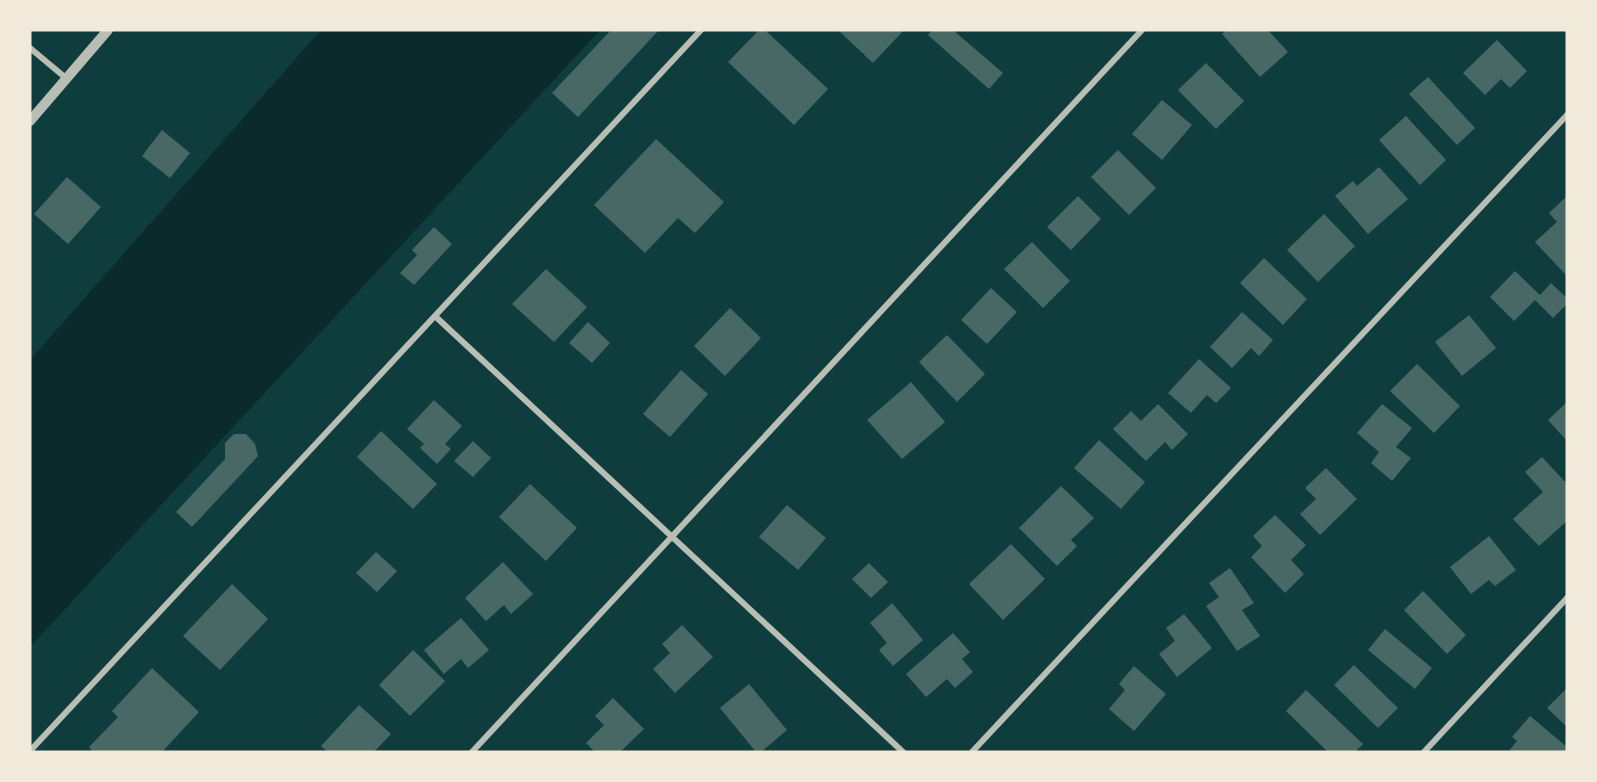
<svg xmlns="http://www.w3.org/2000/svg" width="1597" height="782" font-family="'Zilla Slab',serif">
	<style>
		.water { fill: #0a2a2b }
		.building { fill: #486865 }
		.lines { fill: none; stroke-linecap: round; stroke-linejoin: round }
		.minor { stroke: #b8beb3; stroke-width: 6 }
		.tertiary { stroke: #b8beb3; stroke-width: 10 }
	</style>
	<rect width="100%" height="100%" fill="#0f3d3e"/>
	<!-- water -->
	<path class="water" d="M321 30H600L30 647V360Z"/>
	<!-- building -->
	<path class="building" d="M611 30H659L578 117 552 93Z
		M759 30H765L828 89 794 125 728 62Z
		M838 30H904L873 63Z
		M932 30H953L1003 73 989 89 928 35Z
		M1227 30H1268L1288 52 1260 77 1222 34Z
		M1497 40 1527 71 1510 88 1501 79 1485 95 1463 73Z
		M1206 63 1244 101 1216 129 1178 90Z
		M1428 77 1475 128 1457 145 1409 94Z
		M1162 100 1192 125 1162 160 1132 134Z
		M1406 116 1446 160 1420 185 1379 140Z
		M162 130 190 153 170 178 142 156Z
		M656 139 724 202 695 233 678 218 645 253 594 205Z
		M1118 150 1156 188 1129 215 1091 177Z
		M1379 167 1408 199 1368 234 1335 196 1353 181 1357 186Z
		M67 177 101 207 68 244 34 214Z
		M1078 196 1101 219 1071 250 1047 227Z
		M1567 196V272L1565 274 1535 242 1557 222 1549 213Z
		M1324 214 1355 246 1318 282 1287 250Z
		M434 227 452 244 414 285 400 273 417 255 412 250Z
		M1032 242 1070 281 1043 308 1004 269Z
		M1264 258 1307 299 1283 325 1240 283Z
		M546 269 587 307 554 342 512 304Z
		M1515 271 1540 295 1551 283 1567 298V304L1553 318 1535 300 1514 321 1490 297Z
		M991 288 1017 312 987 344 961 320Z
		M730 308 761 338 725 376 694 346Z
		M1242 312 1273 340 1259 356 1251 348 1232 368 1210 347Z
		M1469 315 1496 348 1462 376 1435 342Z
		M588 322 610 343 592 363 569 343Z
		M947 335 985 374 957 402 919 362Z
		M1199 359 1231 388 1216 403 1207 395 1191 413 1168 393Z
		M1417 364 1460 406 1434 433 1390 391Z
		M681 370 708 394 670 437 643 414Z
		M911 382 945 422 902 459 867 420Z
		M434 400 462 426 445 444 451 449 437 464 420 448 424 444 407 429Z
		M1567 402V441L1548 420Z
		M1158 404 1188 434 1172 450 1165 442 1146 461 1113 429 1131 411 1141 421Z
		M1382 404 1412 428 1396 447 1411 458 1392 481 1371 463 1379 452 1357 433Z
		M381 431 437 484 413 509 357 457Z
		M234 434H246L255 444 258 456 192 527 176 512 225 459V443Z
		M1099 440 1145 482 1121 509 1074 468Z
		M473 441 491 458 473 477 454 461Z
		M1542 457 1567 484V521L1539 546 1513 519 1543 492 1525 472Z
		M1326 468 1357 499 1320 535 1300 514 1316 499 1305 488Z
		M530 484 577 528 546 561 499 517Z
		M1061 486 1094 518 1071 540 1077 546 1057 566 1019 528Z
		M787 505 826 538 798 570 759 537Z
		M1275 515 1306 545 1291 560 1304 574 1285 593 1251 557 1262 546 1253 536Z
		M1489 536 1516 570 1495 586 1489 580 1471 594 1450 567Z
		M1011 544 1045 579 1003 620 969 584Z
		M376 552 397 571 377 592 356 573Z
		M503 562 533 594 511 614 504 605 486 621 465 598Z
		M869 563 888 582 871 598 852 579Z
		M1230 568 1254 603 1242 610 1260 636 1237 651 1206 606 1219 597 1209 583Z
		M232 584 268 619 220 670 183 636Z
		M1423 591 1466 635 1447 654 1404 610Z
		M892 603 923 640 893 666 879 650 887 643 870 623Z
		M1184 614 1212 648 1177 677 1159 654 1175 641 1166 628Z
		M461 618 489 650 468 668 461 659 444 674 424 650Z
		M682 625 713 657 675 693 653 669 670 653 662 644Z
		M1385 629 1432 668 1415 689 1368 650Z
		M953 633 970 652 962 659 973 672 955 688 947 679 926 697 906 674Z
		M413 650 445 681 410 716 379 685Z
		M1354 665 1398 708 1378 728 1334 685Z
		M1134 666 1166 694 1134 731 1109 709 1125 690 1119 684Z
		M152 668 199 712 162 752H93L89 747 118 717 112 711Z
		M749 684 787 730 761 752H756L720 708Z
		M1567 688V727L1547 708Z
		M1306 690 1363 744 1355 752H1328L1286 711Z
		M613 698 644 729 620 752H595L586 743 604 725 595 716Z
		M359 705 391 734 374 752H328L321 746Z
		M1530 716 1567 747V752H1508L1517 741 1512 737Z"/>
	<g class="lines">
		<!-- minor -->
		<path class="minor" d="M30 48 67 79
			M436 317 903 752
			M30 751 701 30
			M472 752 1142 30
			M972 752 1567 115
			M1424 752 1567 598"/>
		<!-- tertiary -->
		<path class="tertiary" d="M30 121 108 30"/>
	</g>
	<!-- border -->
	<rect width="1597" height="782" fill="none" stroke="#f1e9da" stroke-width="63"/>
</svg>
